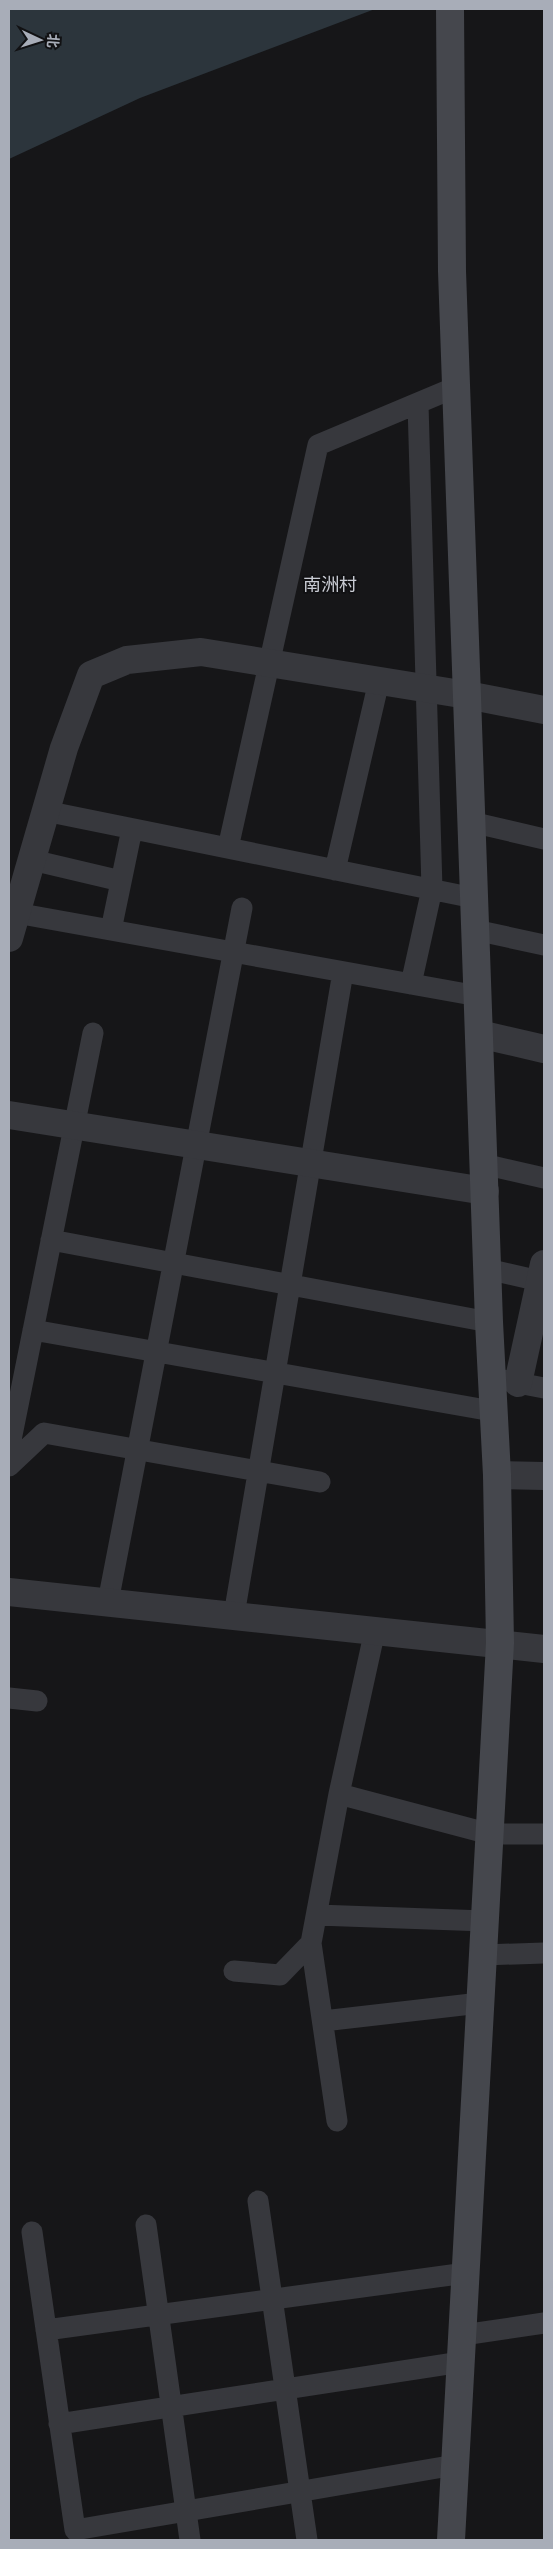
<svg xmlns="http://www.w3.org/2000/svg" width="553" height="2549" font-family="Inter,'Noto Sans SC',sans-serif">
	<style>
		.water { fill: #2c353c }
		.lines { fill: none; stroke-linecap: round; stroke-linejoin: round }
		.lane { stroke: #37383d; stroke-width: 21 }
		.street { stroke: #37383d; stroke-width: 28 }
		.secondary { stroke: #45474d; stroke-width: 28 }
		.labels { text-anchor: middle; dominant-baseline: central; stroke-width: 4; stroke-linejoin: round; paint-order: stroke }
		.quarter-label { font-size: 18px; fill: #c9ccd4; stroke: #111113 }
	</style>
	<rect width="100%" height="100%" fill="#161618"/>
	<!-- water -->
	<path class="water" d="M9 9H375L140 98 9 159Z"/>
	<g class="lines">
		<!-- lane -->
		<path class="lane" d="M45 811 474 898
			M471 822 544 839
			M228 848 318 445 456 387
			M32 860 121 881
			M335 870 379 681
			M16 913 478 996
			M111 930 132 829
			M475 930 544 945
			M411 984 432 889 418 404
			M483 1164 544 1178
			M51 1240 489 1322
			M487 1269 544 1282
			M33 1330 492 1411
			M503 1380 544 1388
			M9 1450 93 1033
			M9 1466 44 1433 320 1482
			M108 1602 242 908
			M234 1615 343 972
			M9 1698 37 1701
			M339 1794 490 1834H544
			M317 1915 485 1921
			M483 1955 544 1953
			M234 1971 280 1975 311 1943
			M323 2021 480 2003
			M337 2121 311 1943 339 1794 375 1630
			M258 2201 307 2540
			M146 2225 190 2540
			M32 2232 75 2530 455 2465
			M46 2330 466 2273
			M463 2335 544 2323
			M59 2424 461 2362"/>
		<!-- street -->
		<path class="street" d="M9 938 64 748 91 675 127 660 201 652 467 695 544 710
			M479 1034 544 1049
			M9 1115 485 1191
			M518 1383 544 1264
			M497 1475 544 1476
			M9 1592 544 1649"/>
		<!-- secondary -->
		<path class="secondary" d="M450 9 452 271 489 1322 497 1475 500 1643 451 2540"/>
	</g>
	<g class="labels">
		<!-- quarter labels -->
		<g class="quarter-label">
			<text x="330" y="584">南洲村</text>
		</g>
	</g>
	<!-- border -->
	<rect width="553" height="2549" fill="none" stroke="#a8adb8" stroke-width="20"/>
	<!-- north arrow -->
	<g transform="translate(40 40) rotate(94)" stroke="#111113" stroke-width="4" paint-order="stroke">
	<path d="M0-4L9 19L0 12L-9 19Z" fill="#a8adb8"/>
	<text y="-8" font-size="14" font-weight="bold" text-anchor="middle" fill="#a8adb8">北</text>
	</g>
</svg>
